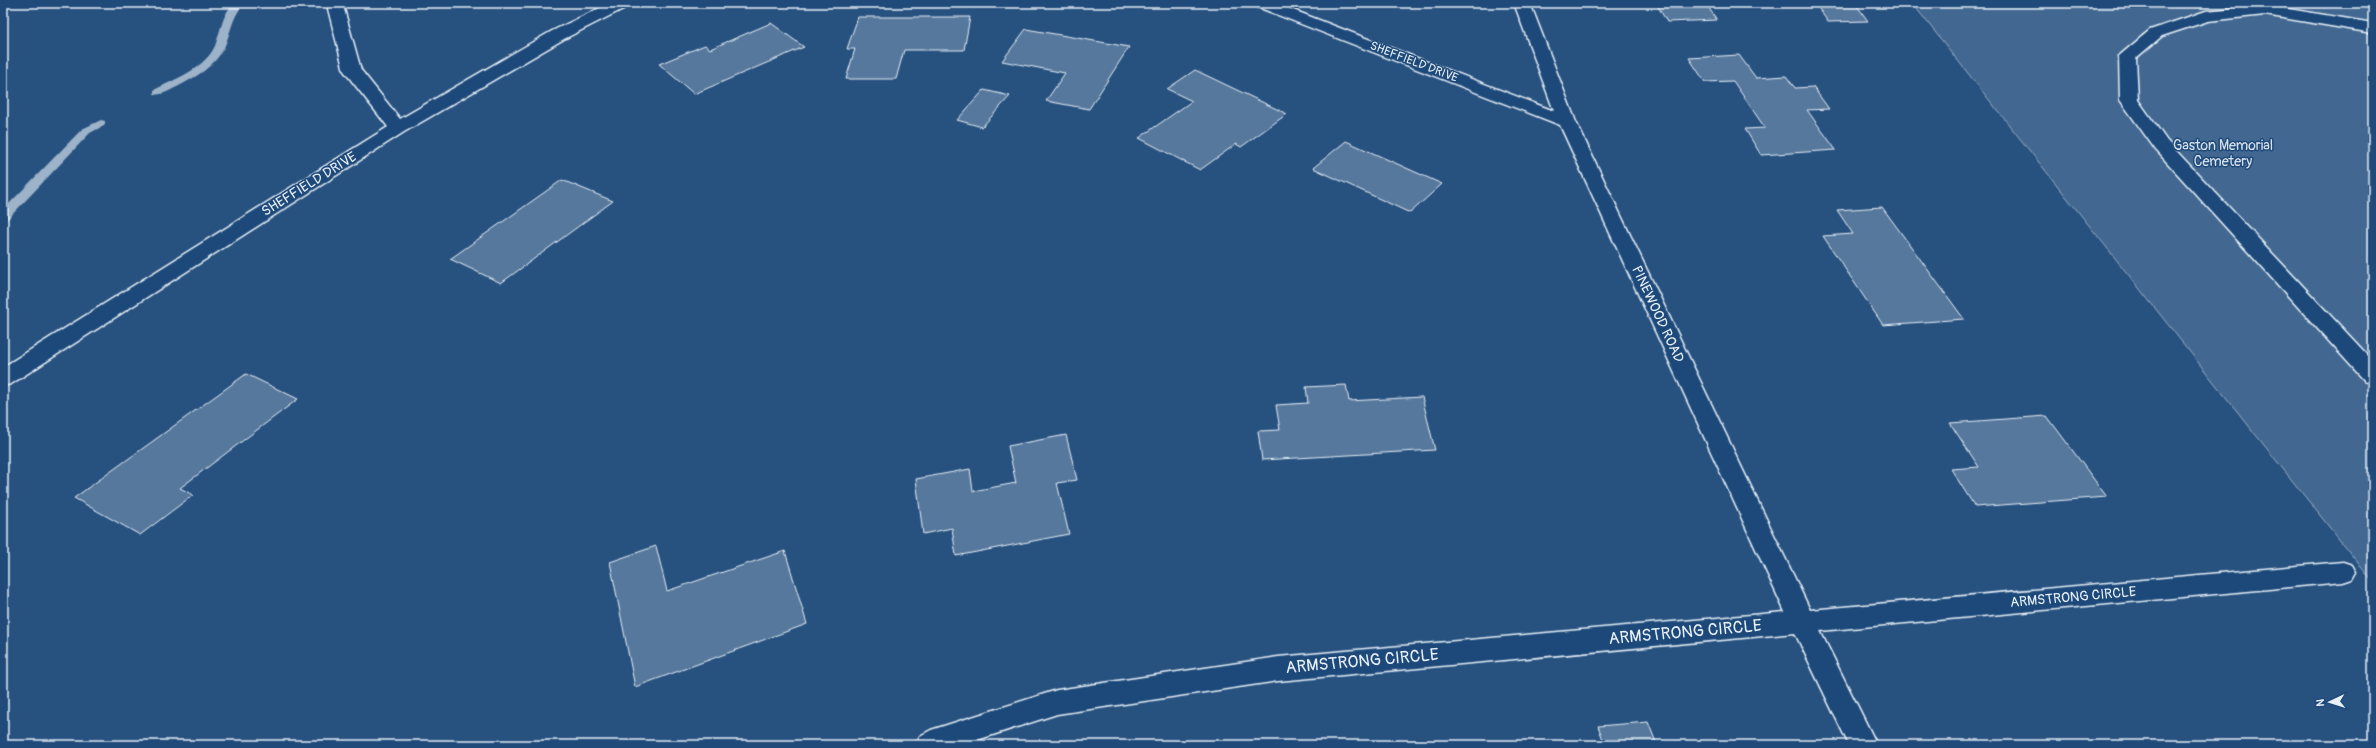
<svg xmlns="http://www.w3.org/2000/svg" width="2376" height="748" font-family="Pangolin,sans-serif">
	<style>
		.green { fill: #436891; stroke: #96acc4 }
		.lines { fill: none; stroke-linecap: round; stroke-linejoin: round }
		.stream { fill: #9db3c9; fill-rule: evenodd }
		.building { fill: #57789d; stroke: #e8f1f8 }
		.minor-casing { stroke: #e8f1f8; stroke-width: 3 }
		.minor { fill: #1f4a7a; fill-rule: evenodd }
		.labels { text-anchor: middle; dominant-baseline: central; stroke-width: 3; stroke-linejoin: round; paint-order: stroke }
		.far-street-label { font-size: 12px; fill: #e8f1f8; stroke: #1f4a7a }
		.park-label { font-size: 14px; fill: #d8e3ee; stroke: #1f4a7a }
		.street-label { font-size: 14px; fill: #e8f1f8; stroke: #1f4a7a }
		.near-street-label { font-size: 17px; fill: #e8f1f8; stroke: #1f4a7a }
	</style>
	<rect width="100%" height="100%" fill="#27517f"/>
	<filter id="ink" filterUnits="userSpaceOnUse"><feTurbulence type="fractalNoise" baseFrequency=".025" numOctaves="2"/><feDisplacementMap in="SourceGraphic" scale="8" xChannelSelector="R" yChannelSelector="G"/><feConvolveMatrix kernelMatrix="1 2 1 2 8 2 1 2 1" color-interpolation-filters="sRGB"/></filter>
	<g filter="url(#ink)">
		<!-- green -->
		<path class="green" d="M1912 3H2373V582Z"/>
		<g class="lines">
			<!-- stream -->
			<path class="stream" d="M234 3H244C231 20 232 30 224 48 214 67 196 77 177 87 170 90 162 96 154 94V90C175 79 202 70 214 48 221 33 221 15 234 3Z
				M101 120 105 121V125L90 133 7 220 3 221V210L82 129Z"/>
		</g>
		<!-- building -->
		<path class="building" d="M1656 3H1748L1706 4 1717 20 1667 22Z
			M1815 3H1855L1868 21 1828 22Z
			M858 17H970L964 50H904L896 79H846L855 49H847Z
			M771 23 804 47 694 94 659 64 705 45 710 49Z
			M1026 29 1129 47 1089 109 1046 101 1065 73 1002 61Z
			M1739 55 1756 78 1786 76 1795 88 1813 87 1829 109 1807 110 1836 150 1761 155 1745 129 1765 128 1733 81 1705 82 1689 58Z
			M1195 70 1287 114 1241 147 1236 144 1200 170 1139 138 1192 101 1167 89Z
			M984 90 1010 96 982 127 957 120Z
			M1346 141 1442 184 1410 213 1313 168Z
			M562 180 613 201 501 283 450 259Z
			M1882 207 1964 319 1883 325 1823 236 1853 234 1837 210Z
			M246 374 298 399 180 488 193 495 140 535 74 498Z
			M1346 385 1349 401 1422 397 1435 450 1262 460 1258 431 1280 430 1276 405 1308 403 1306 387Z
			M2047 416 2107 497 1975 507 1951 469 1979 467 1950 423Z
			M1066 435 1077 480 1057 483 1069 534 956 556 952 528 923 534 916 479 970 469 973 491 1016 483 1008 446Z
			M656 546 667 591 785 551 807 624 635 687 610 562Z
			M1648 722 1657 745H1605L1598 726Z"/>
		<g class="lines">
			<defs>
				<path id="minor" d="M329 3H345L344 9 361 70 400 119 552 31 610 3H631L629 6 564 39 404 132 11 384 3 386V367L388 127 344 71 328 9Z
					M1253 3H1275L1554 111 1514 3H1530L1576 122 1810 610 2343 562 2352 565 2356 572 2352 579 2343 582 1820 631 1877 745H1849L1795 633 1278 681 1057 714 962 745H916L920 736 931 730 1057 690 1278 657 1785 612 1560 125 1255 6Z
					M2265 5 2373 23V33L2265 15 2208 21 2162 36 2136 58 2138 100 2167 141 2373 361V383L2365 381 2155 149 2120 100 2119 56 2150 30 2206 11Z"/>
			</defs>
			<!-- minor casing -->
			<use href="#minor" class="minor-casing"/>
			<!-- minor -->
			<use href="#minor" class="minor"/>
		</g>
	</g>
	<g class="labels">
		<!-- far-street labels -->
		<g class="far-street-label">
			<text transform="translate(1414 62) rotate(21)">SHEFFIELD DRIVE</text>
		</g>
		<!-- park labels -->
		<g class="park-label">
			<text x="2223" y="145">Gaston Memorial<tspan x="2223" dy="16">Cemetery</tspan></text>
		</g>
		<!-- street labels -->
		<g class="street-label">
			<text transform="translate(309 184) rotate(-32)">SHEFFIELD DRIVE</text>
			<text transform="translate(1658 314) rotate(65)">PINEWOOD ROAD</text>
			<text transform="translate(2073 597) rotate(-5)">ARMSTRONG CIRCLE</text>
		</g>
		<!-- near-street labels -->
		<g class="near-street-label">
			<text transform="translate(1685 632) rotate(-5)">ARMSTRONG CIRCLE</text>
			<text transform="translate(1362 661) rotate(-5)">ARMSTRONG CIRCLE</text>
		</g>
	</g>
	<!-- margin -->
	<rect width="2376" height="748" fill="none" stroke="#1f4a7a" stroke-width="16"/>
	<rect x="8" y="8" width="2360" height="732" fill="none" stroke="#e8f1f8" stroke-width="1.5" filter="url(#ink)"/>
	<!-- north arrow -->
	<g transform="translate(2330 702) rotate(266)" stroke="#1f4a7a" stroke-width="3" paint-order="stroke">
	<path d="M0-3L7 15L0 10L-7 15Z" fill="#e8f1f8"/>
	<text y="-6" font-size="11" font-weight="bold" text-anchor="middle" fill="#e8f1f8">N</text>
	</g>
</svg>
